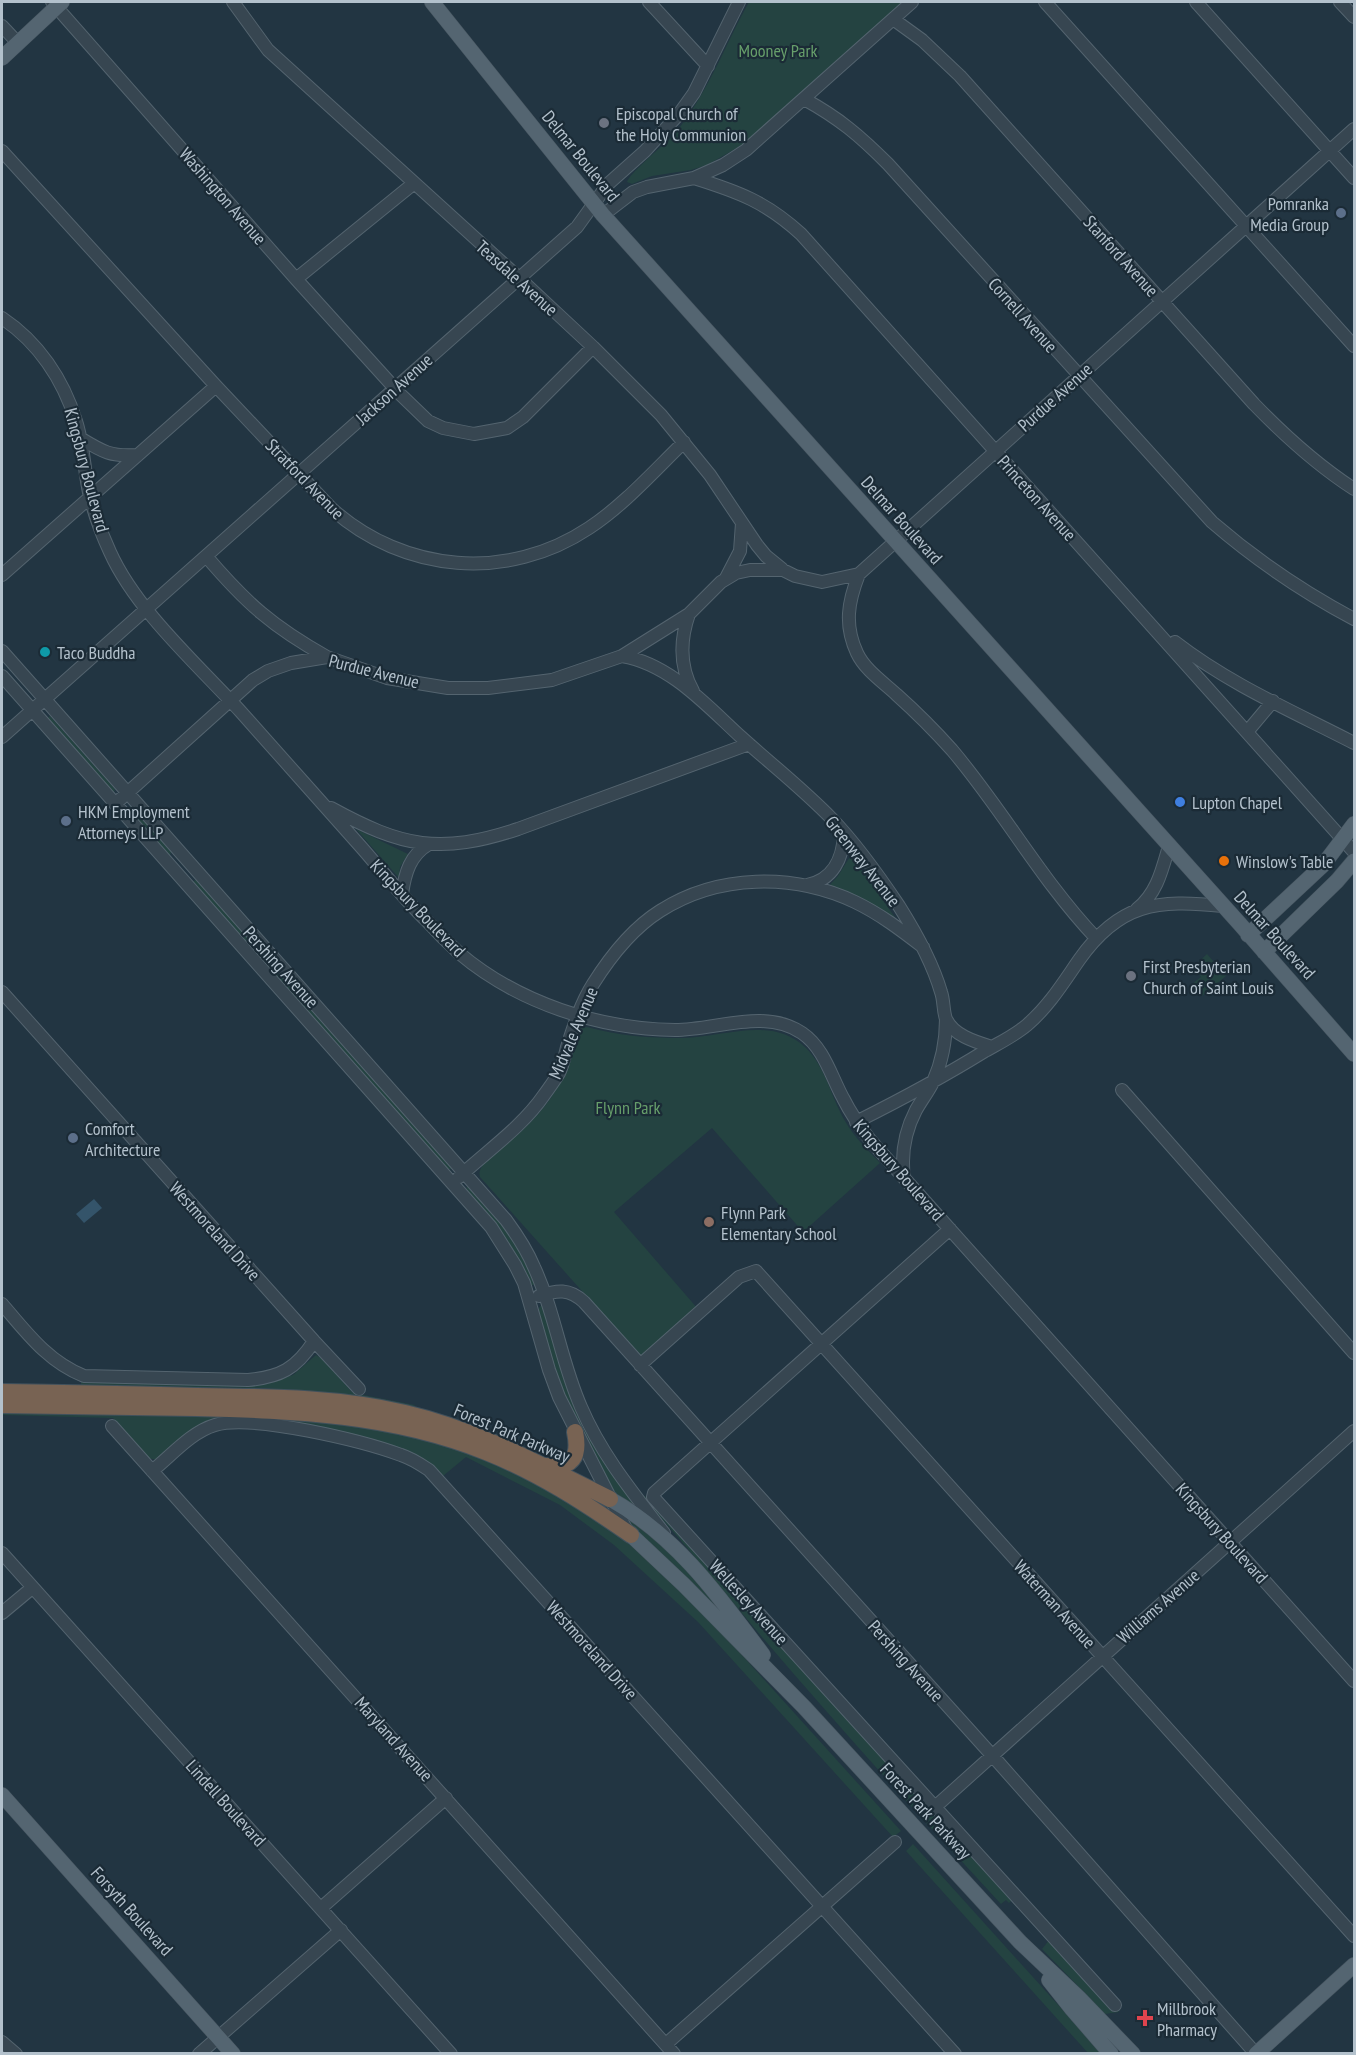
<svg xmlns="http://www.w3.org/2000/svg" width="1356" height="2055" font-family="'PT Sans Narrow',sans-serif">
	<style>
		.green { fill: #244341 }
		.water { fill: #34546a }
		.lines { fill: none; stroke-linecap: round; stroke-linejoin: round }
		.minor-casing { stroke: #54646f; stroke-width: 14 }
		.major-casing { stroke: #43525d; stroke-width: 16 }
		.highway-casing { stroke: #41515c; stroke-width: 18 }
		.minor { stroke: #374651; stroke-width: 12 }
		.major { stroke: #546571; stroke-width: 15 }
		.highway { stroke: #786353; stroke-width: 16 }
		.worship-dot { fill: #6b7280; stroke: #1b2b36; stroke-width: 2 }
		.service-dot { fill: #5c6f8a; stroke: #1b2b36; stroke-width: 2 }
		.culture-dot { fill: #0f9aa8; stroke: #1b2b36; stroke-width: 2 }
		.shop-dot { fill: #3f7fe0; stroke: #1b2b36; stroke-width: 2 }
		.food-dot { fill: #e8710a; stroke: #1b2b36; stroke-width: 2 }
		.education-dot { fill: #8d6e63; stroke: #1b2b36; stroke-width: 2 }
		.health-dot { fill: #e0444e; stroke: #1b2b36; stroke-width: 2 }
		.labels { text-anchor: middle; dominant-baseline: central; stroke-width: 4.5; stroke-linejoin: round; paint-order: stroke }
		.park-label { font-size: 18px; fill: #679f6b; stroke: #1b2b36 }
		.poi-label { font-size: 18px; fill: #b3c1cc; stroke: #1b2b36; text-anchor: start }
		.street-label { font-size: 18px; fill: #b3c1cc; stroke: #1b2b36 }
	</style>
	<rect width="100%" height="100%" fill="#223542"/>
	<!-- green -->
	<path class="green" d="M749 2H905L762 131 737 148 707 165 691 170 652 176 632 184 627 182C630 172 666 144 676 132 708 93 725 45 749 2Z
		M50 716 115 789 114 792 113 793 45 720Z
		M131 806 171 851 170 856 168 857 127 810Z
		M356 829 408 854 400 867 399 878Z
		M851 855 899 923 827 888 838 876Z
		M197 879 453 1167 451 1169H447L191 883Z
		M1207 954 1226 976 1202 996 1192 984 1201 977 1193 967Z
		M587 1027C619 1036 650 1038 683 1038 724 1037 772 1015 806 1048 826 1068 831 1097 845 1121 854 1137 868 1150 880 1163L803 1232 712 1128 614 1212 698 1309 645 1357 640 1356 480 1177C475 1163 508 1143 518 1134 549 1108 570 1072 579 1033L581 1028Z
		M468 1185C500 1216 518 1244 536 1285H530C514 1248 491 1220 466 1189Z
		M542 1304 563 1375 634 1502 632 1504 612 1492 564 1397 557 1378 539 1312V1308Z
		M316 1355 321 1358 353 1393 415 1405 412 1409 309 1391 262 1388 81 1385V1382L267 1384 293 1375Z
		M2 1411 286 1417 420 1435 528 1476 621 1536 646 1558 721 1632 901 1831 893 1837 698 1622 614 1545 560 1505 466 1457 443 1476 408 1451 381 1442 287 1423 230 1418 157 1460 148 1458 113 1418 2 1415Z
		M645 1496 937 1816 928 1825C870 1761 812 1696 756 1630 718 1585 682 1541 643 1497Z
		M626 1513 665 1543 742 1634 637 1533 628 1522Z
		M938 1819 1013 1899 1009 1903 1006 1900 1001 1904 930 1827Z
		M913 1844 1079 2028 1104 2053H1088L906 1851Z
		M1050 1939 1116 2008 1119 2012 1105 2014 1042 1949Z"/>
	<!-- water -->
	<path class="water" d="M94 1199 102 1208 84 1223 76 1214Z"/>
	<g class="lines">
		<defs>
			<path id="minor" d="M52 2 296 279 400 394 428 421 443 428 474 434 507 428 523 417 593 347
				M233 2 268 50 519 278 593 347 661 415 710 475 757 545 766 556 782 569
				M649 2 708 66
				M1045 2 1354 346
				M1196 2 1354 178
				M1340 2 1354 17
				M893 19 922 40 960 76 1254 404C1285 436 1317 465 1354 489
				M2 26 18 43
				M804 99C839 118 860 136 888 164L1212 522C1256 560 1303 592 1354 619
				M2 151 216 386 332 509C404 573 508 582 589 528 624 505 654 471 684 442
				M694 178C739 192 766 202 801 234L1354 852
				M603 215 633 192 647 187 694 178 723 165 746 150 912 2
				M296 279 413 184
				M2 318C38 342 63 379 76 421 84 445 84 472 90 497 95 516 102 535 110 552 136 610 198 665 241 712 281 757 322 803 362 848 383 872 403 898 427 921 437 932 448 943 459 953 518 1003 599 1029 675 1030 716 1030 765 1008 802 1033 824 1048 831 1076 843 1098 851 1114 860 1127 871 1141L1354 1681
				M80 438C103 452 111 457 138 455
				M206 556C246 603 273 627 327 657
				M859 574C848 602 844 625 857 653 865 670 883 682 897 695 916 712 935 731 952 750 1003 810 1041 880 1096 938
				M2 575 216 386
				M726 578 740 551 742 523
				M689 614C680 640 679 666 693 691
				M1175 642C1229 684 1294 712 1354 743
				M2 651 506 1220C517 1235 527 1250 534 1267 555 1312 561 1362 581 1407 601 1454 633 1493 664 1533
				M622 656C670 664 706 705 741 737 771 764 804 790 832 819 857 845 879 876 899 906 916 933 932 961 941 992 944 1000 943 1011 946 1019 954 1036 976 1042 992 1047
				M2 676 491 1227 515 1265 524 1283 549 1370 559 1397 626 1529
				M1247 732 1273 701
				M2 737 577 227 608 184 645 151 679 114 694 93 739 2
				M115 804 253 680 268 671 291 663 327 657 387 678 448 688H488L552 680 622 656 689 614 721 582 736 573 750 570H783L795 576 822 582 859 574 1354 129
				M331 808C402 847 440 855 518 829L749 744
				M807 885C833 880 843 858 844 834
				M402 894C405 873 410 855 429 844
				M1137 909C1157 893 1162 870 1169 846
				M2 992 314 1341 359 1389
				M1122 1090 1354 1353
				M856 1122C900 1100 943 1077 985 1051 999 1043 1014 1036 1027 1025 1049 1006 1063 983 1079 960 1119 903 1157 899 1223 906
				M459 1177C487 1151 522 1127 544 1095 549 1088 555 1080 559 1073 563 1065 565 1055 567 1047 574 1025 581 1003 593 984 610 957 633 928 660 911 718 874 793 873 855 902 880 914 901 930 923 947
				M904 1178C901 1155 905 1131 916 1110 921 1101 928 1092 933 1082 942 1062 946 1041 946 1019
				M950 1229 654 1493 653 1497 1115 2005
				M539 1296C557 1290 569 1288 584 1302L999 1763 1256 2054
				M2 1304C26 1332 48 1362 84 1376L248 1380C280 1377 296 1369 314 1341
				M640 1365 739 1277 756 1271 1354 1936
				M112 1426 674 2054
				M152 1471C171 1456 191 1432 215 1425 253 1414 363 1441 401 1455 411 1458 420 1464 429 1470L955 2054
				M2 1553 451 2054
				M2 1613 32 1588
				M935 1807 1354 1431
				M321 1908 446 1798
				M2 2042 16 2054
				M666 2044 895 1842
				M199 2054 341 1930"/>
			<path id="major" d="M432 2 603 215 1239 923 1354 1054
				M2 58 62 2
				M1248 935 1323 865 1354 824
				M1264 952 1337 881 1354 861
				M610 1499C675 1535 719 1596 763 1655
				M631 1535 684 1585 804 1707 1020 1942 1079 1998 1133 2054
				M2 1795 233 2054
				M1049 1980 1072 2009 1111 2054
				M1256 2054 1354 1965"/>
			<path id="highway" d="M2 1392C67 1393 132 1394 197 1396 267 1397 337 1397 405 1413 478 1430 543 1466 610 1499
				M2 1405C66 1406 131 1407 196 1408 297 1411 391 1414 486 1452 539 1473 585 1503 631 1535
				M546 1466C573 1469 580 1456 575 1432"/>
		</defs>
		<!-- minor casing -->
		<use href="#minor" class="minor-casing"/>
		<!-- major casing -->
		<use href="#major" class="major-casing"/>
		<!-- highway casing -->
		<use href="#highway" class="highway-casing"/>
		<!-- minor -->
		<use href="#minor" class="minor"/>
		<!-- major -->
		<use href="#major" class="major"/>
		<!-- highway -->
		<use href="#highway" class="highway"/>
	</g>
	<!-- markers -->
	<g class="worship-dot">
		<circle cx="604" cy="123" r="6"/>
		<circle cx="1131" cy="976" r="6"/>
	</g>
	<g class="service-dot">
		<circle cx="1341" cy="213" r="6"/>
		<circle cx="66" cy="821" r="6"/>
		<circle cx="73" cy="1138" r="6"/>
	</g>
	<circle class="culture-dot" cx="45" cy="652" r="6"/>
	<circle class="shop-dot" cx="1180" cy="802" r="6"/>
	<circle class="food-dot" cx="1224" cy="861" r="6"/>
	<circle class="education-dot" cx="709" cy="1222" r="6"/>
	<path class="health-dot" d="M1142 2009h6v6h6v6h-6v6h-6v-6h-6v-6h6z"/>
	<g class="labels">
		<!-- park labels -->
		<g class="park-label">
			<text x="778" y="50">Mooney Park</text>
			<text x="628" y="1107">Flynn Park</text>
		</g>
		<!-- poi labels -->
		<g class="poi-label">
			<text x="616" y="113">Episcopal Church of<tspan x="616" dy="21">the Holy Communion</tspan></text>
			<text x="1329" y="203" text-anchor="end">Pomranka<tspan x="1329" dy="21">Media Group</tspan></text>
			<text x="57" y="652">Taco Buddha</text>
			<text x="1192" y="802">Lupton Chapel</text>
			<text x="78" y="811">HKM Employment<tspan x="78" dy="21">Attorneys LLP</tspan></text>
			<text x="1236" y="861">Winslow's Table</text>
			<text x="1143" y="966">First Presbyterian<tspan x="1143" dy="21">Church of Saint Louis</tspan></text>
			<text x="85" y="1128">Comfort<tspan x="85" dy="21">Architecture</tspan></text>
			<text x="721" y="1212">Flynn Park<tspan x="721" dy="21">Elementary School</tspan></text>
			<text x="1157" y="2008">Millbrook<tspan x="1157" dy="21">Pharmacy</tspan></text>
		</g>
		<!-- street labels -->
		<g class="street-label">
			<text transform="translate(581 156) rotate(51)">Delmar Boulevard</text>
			<text transform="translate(223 196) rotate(49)">Washington Avenue</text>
			<text transform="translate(1121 256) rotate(48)">Stanford Avenue</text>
			<text transform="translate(517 278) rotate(42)">Teasdale Avenue</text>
			<text transform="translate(1023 315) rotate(48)">Cornell Avenue</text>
			<text transform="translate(394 389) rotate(-42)">Jackson Avenue</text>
			<text transform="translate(1055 397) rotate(-42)">Purdue Avenue</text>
			<text transform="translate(87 470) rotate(75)">Kingsbury Boulevard</text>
			<text transform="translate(305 479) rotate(46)">Stratford Avenue</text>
			<text transform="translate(1037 498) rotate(48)">Princeton Avenue</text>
			<text transform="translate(902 520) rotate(48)">Delmar Boulevard</text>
			<text transform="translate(374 671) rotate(14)">Purdue Avenue</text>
			<text transform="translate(863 861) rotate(52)">Greenway Avenue</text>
			<text transform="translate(418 908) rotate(46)">Kingsbury Boulevard</text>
			<text transform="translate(1275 935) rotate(48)">Delmar Boulevard</text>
			<text transform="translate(281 967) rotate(48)">Pershing Avenue</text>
			<text transform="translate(573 1033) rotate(-67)">Midvale Avenue</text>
			<text transform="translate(899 1170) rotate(49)">Kingsbury Boulevard</text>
			<text transform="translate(215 1231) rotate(48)">Westmoreland Drive</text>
			<text transform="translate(512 1433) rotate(23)">Forest Park Parkway</text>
			<text transform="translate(1222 1533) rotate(48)">Kingsbury Boulevard</text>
			<text transform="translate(749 1602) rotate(48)">Wellesley Avenue</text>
			<text transform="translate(1055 1604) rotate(48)">Waterman Avenue</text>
			<text transform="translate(1158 1606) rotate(-41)">Williams Avenue</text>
			<text transform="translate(592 1650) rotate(48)">Westmoreland Drive</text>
			<text transform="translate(906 1661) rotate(48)">Pershing Avenue</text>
			<text transform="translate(394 1739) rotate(48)">Maryland Avenue</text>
			<text transform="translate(226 1803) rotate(48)">Lindell Boulevard</text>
			<text transform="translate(926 1811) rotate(47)">Forest Park Parkway</text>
			<text transform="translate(132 1911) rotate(48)">Forsyth Boulevard</text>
		</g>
	</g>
	<!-- border -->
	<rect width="1356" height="2055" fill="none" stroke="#b3c1cc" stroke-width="6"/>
</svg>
